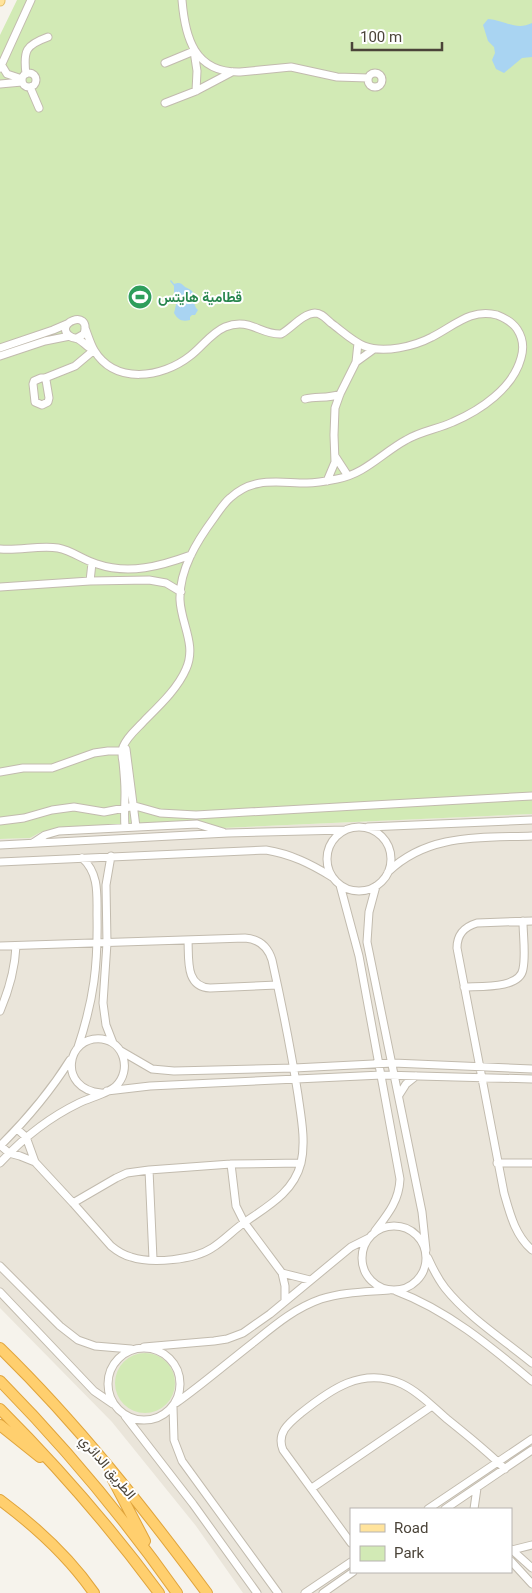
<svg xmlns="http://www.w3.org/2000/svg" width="532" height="1593" font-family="Roboto,Vazirmatn,sans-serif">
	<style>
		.residential { fill: #eae5da; fill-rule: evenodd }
		.green { fill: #d2eab5 }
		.water { fill: #a9d4f2 }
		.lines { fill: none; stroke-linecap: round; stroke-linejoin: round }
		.minor-casing { stroke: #c2bbae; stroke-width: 9 }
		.major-casing { stroke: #e6c16a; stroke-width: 11 }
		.highway-casing { stroke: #e0a43c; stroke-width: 12 }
		.minor { stroke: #fff; stroke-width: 7 }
		.major { stroke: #ffe39c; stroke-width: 9 }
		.highway { stroke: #ffcf6e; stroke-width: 10 }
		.labels { text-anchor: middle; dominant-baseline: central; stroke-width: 4; stroke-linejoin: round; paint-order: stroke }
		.leisure-label { font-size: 14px; font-weight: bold; fill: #27864d; stroke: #fff; text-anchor: start }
		.street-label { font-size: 14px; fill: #4b4439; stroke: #fff }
	</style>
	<rect width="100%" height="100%" fill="#f6f3ec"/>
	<!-- residential -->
	<path class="residential" d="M532 814V1593H243L196 1526 112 1422 0 1308V839L30 838 41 832 209 824 223 828ZM351 1509H511V1572H351Z"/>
	<!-- green -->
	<path class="green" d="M17 0H532V814L223 828 209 824 41 832 30 838 0 839V35Z
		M115 1383a30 30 0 1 1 60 0a30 30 0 1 1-60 0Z"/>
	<!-- water -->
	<path class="water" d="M488 19C504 20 516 31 532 23V57L522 58 504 73 496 69 492 60 495 53 494 47 488 41 483 25Z
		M171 280 174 284C180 282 181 283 185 287 187 288 190 289 192 291 197 297 191 303 198 310L195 315H192L190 317V320C182 322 178 320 174 313L177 301 174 293V286L170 281Z"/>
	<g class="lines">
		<defs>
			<path id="minor" d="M182 0C185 37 194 73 240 72L291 67 337 77 368 78
				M165 63 194 51 197 71 196 91
				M1 64 7 74 22 79
				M0 68 31 0
				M22 80a7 7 0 1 1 14 0a7 7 0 1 1-14 0Z
				M368 80a7 7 0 1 1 14 0a7 7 0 1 1-14 0Z
				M26 74C23 50 26 45 48 37
				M0 84 22 82
				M30 87 39 108
				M165 103 196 91 232 72
				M85 328C88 335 90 343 94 350 115 385 162 378 190 356 202 347 211 333 225 327 250 317 260 335 281 334 292 328 302 314 315 313 322 313 326 319 331 323 342 331 352 341 364 346 384 354 415 346 432 337 454 326 471 308 497 315 505 318 512 322 517 329 523 338 524 348 521 358 513 388 481 410 453 422 438 429 421 431 406 440 382 453 365 474 337 479 327 481 316 483 307 483 278 483 254 476 230 498 224 503 219 511 214 518 197 541 179 570 180 600 181 624 197 645 186 669 178 688 160 705 145 720 138 728 127 736 123 747 121 752 122 757 123 762 124 772 125 782 125 792 125 804 124 815 125 827
				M77 338 84 334C92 307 51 324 71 337 73 338 76 338 78 339 84 342 87 348 94 350
				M0 348 53 330 67 324
				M0 356 45 341 70 336
				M356 362 374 349
				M41 378H44L46 380 49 398 48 402 42 405 35 402 33 384 34 381Z
				M45 378 75 366 94 350
				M305 399C317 396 328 399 340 394
				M335 456 348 476
				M327 481 335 462 334 435 335 408 340 394 356 362 358 343
				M0 549C19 551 39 545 58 548 73 551 83 560 97 564 129 575 161 566 191 555
				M90 581 92 563
				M0 587 90 581 149 580 166 583 181 592
				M126 749 136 827
				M0 772 23 768H52L94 753 108 751H126
				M0 821 24 818 52 810 74 807 104 812 135 806 160 813 196 815 532 796
				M327 859a32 32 0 1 1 64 0a32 32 0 1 1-64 0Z
				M368 827 532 820
				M33 843 45 835 59 831 197 824 223 832
				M0 845 228 833 345 830
				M111 856 106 885 107 943 103 1003 106 1025 113 1043
				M0 862 266 850C291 854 311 864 332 877
				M388 872C428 833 481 838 532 836
				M340 885 359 956 400 1179C399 1201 388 1214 375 1231
				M376 886 369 912 367 942 422 1212 426 1250
				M532 921 477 923C464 927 457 934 457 948L504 1193C510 1214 515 1235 532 1250
				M188 940C189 959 185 987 210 988L277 985
				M0 946 245 938C259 939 268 947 272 960 282 1005 291 1050 298 1095 301 1117 306 1141 301 1163 294 1191 270 1205 248 1220 235 1228 225 1240 212 1248 194 1260 152 1264 131 1257 123 1255 117 1251 111 1246L73 1203 35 1162 20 1156 9 1153 0 1145
				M464 987C480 986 520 989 523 969 526 954 523 936 523 921
				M0 1011C9 990 15 969 16 946
				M78 1047C94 999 98 965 97 915 97 894 99 873 82 858
				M121 1051 152 1069 174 1071 294 1068 393 1063 532 1069
				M107 1091 150 1086 382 1075 532 1079
				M399 1095 406 1084 416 1076
				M17 1129 26 1137 35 1162
				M0 1146C27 1119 50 1092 70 1060
				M0 1163C23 1138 48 1118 79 1103 89 1098 109 1093 116 1086 132 1070 124 1042 102 1039 66 1035 57 1089 101 1093
				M497 1163H532
				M231 1164 236 1206 244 1222 282 1273 285 1286V1301
				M149 1170 153 1259
				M73 1203 116 1178 127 1173 149 1170 231 1164 301 1163
				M362 1258a32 32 0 1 1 64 0a32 32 0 1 1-64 0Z
				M428 1258C433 1269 438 1279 445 1288 468 1317 504 1340 532 1363
				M0 1266 60 1326 78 1340 95 1346 131 1349
				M282 1273 310 1280
				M396 1291C447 1310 490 1346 532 1381
				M0 1292 94 1391 113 1404
				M144 1347 214 1341 227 1339 243 1333 270 1314 351 1247 369 1238
				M108 1384a36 36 0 1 1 72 0a36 36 0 1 1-72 0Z
				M176 1403C203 1384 228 1362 254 1342 275 1325 295 1308 321 1299 343 1292 366 1292 389 1290
				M173 1407 174 1440 182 1461 278 1593
				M125 1416 193 1504 257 1593
				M312 1488 432 1406
				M428 1509 532 1439
				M445 1509 532 1450
				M474 1509 477 1488
				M351 1543 283 1450C276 1433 289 1423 301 1413 330 1390 362 1366 402 1384 419 1392 433 1407 447 1419 467 1435 487 1451 505 1469
				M511 1549 532 1568
				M512 1550 532 1545
				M511 1561 532 1584
				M305 1593 351 1562
				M323 1593 353 1572"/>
			<path id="major" d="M0 1V0"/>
			<path id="highway" d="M0 1348C77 1423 143 1507 207 1593
				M0 1381C65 1447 124 1518 177 1593
				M0 1409C57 1466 111 1528 159 1593
				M0 1425 40 1457
				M111 1476 145 1541
				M0 1500C35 1526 69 1557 94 1593"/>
		</defs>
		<!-- minor casing -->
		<use href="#minor" class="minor-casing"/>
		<!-- major casing -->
		<use href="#major" class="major-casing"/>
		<!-- highway casing -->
		<use href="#highway" class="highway-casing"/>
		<!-- minor -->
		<use href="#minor" class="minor"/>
		<!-- major -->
		<use href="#major" class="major"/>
		<!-- highway -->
		<use href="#highway" class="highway"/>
	</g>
	<!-- icons -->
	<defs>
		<symbol id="stadium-disc" viewBox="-11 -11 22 22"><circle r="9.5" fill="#2e9e5b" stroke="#fff"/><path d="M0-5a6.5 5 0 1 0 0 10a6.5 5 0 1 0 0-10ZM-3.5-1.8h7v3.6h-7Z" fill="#fff"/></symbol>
	</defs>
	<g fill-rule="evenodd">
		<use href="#stadium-disc" x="126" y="283" width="28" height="28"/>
	</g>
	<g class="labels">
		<!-- leisure labels -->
		<g class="leisure-label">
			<text x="158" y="297">قطامية هايتس</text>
		</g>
		<!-- street labels -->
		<g class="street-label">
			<text transform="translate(108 1467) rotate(50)">الطريق الدائري</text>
		</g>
	</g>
	<!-- legend -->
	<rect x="350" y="1508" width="162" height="65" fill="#ffffff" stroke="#b7b4b0"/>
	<rect x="360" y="1524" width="25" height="8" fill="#ffe39c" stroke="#b7b4b0"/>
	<text x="394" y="1533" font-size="15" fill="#4b4439">Road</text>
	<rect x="360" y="1546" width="25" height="15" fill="#d2eab5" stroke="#b7b4b0"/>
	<text x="394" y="1558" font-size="15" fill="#4b4439">Park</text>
	<!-- scale -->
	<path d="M352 42v8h90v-8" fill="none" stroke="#4b4439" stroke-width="2.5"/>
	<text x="360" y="42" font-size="15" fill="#4b4439" stroke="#ffffff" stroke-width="4" paint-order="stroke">100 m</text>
</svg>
